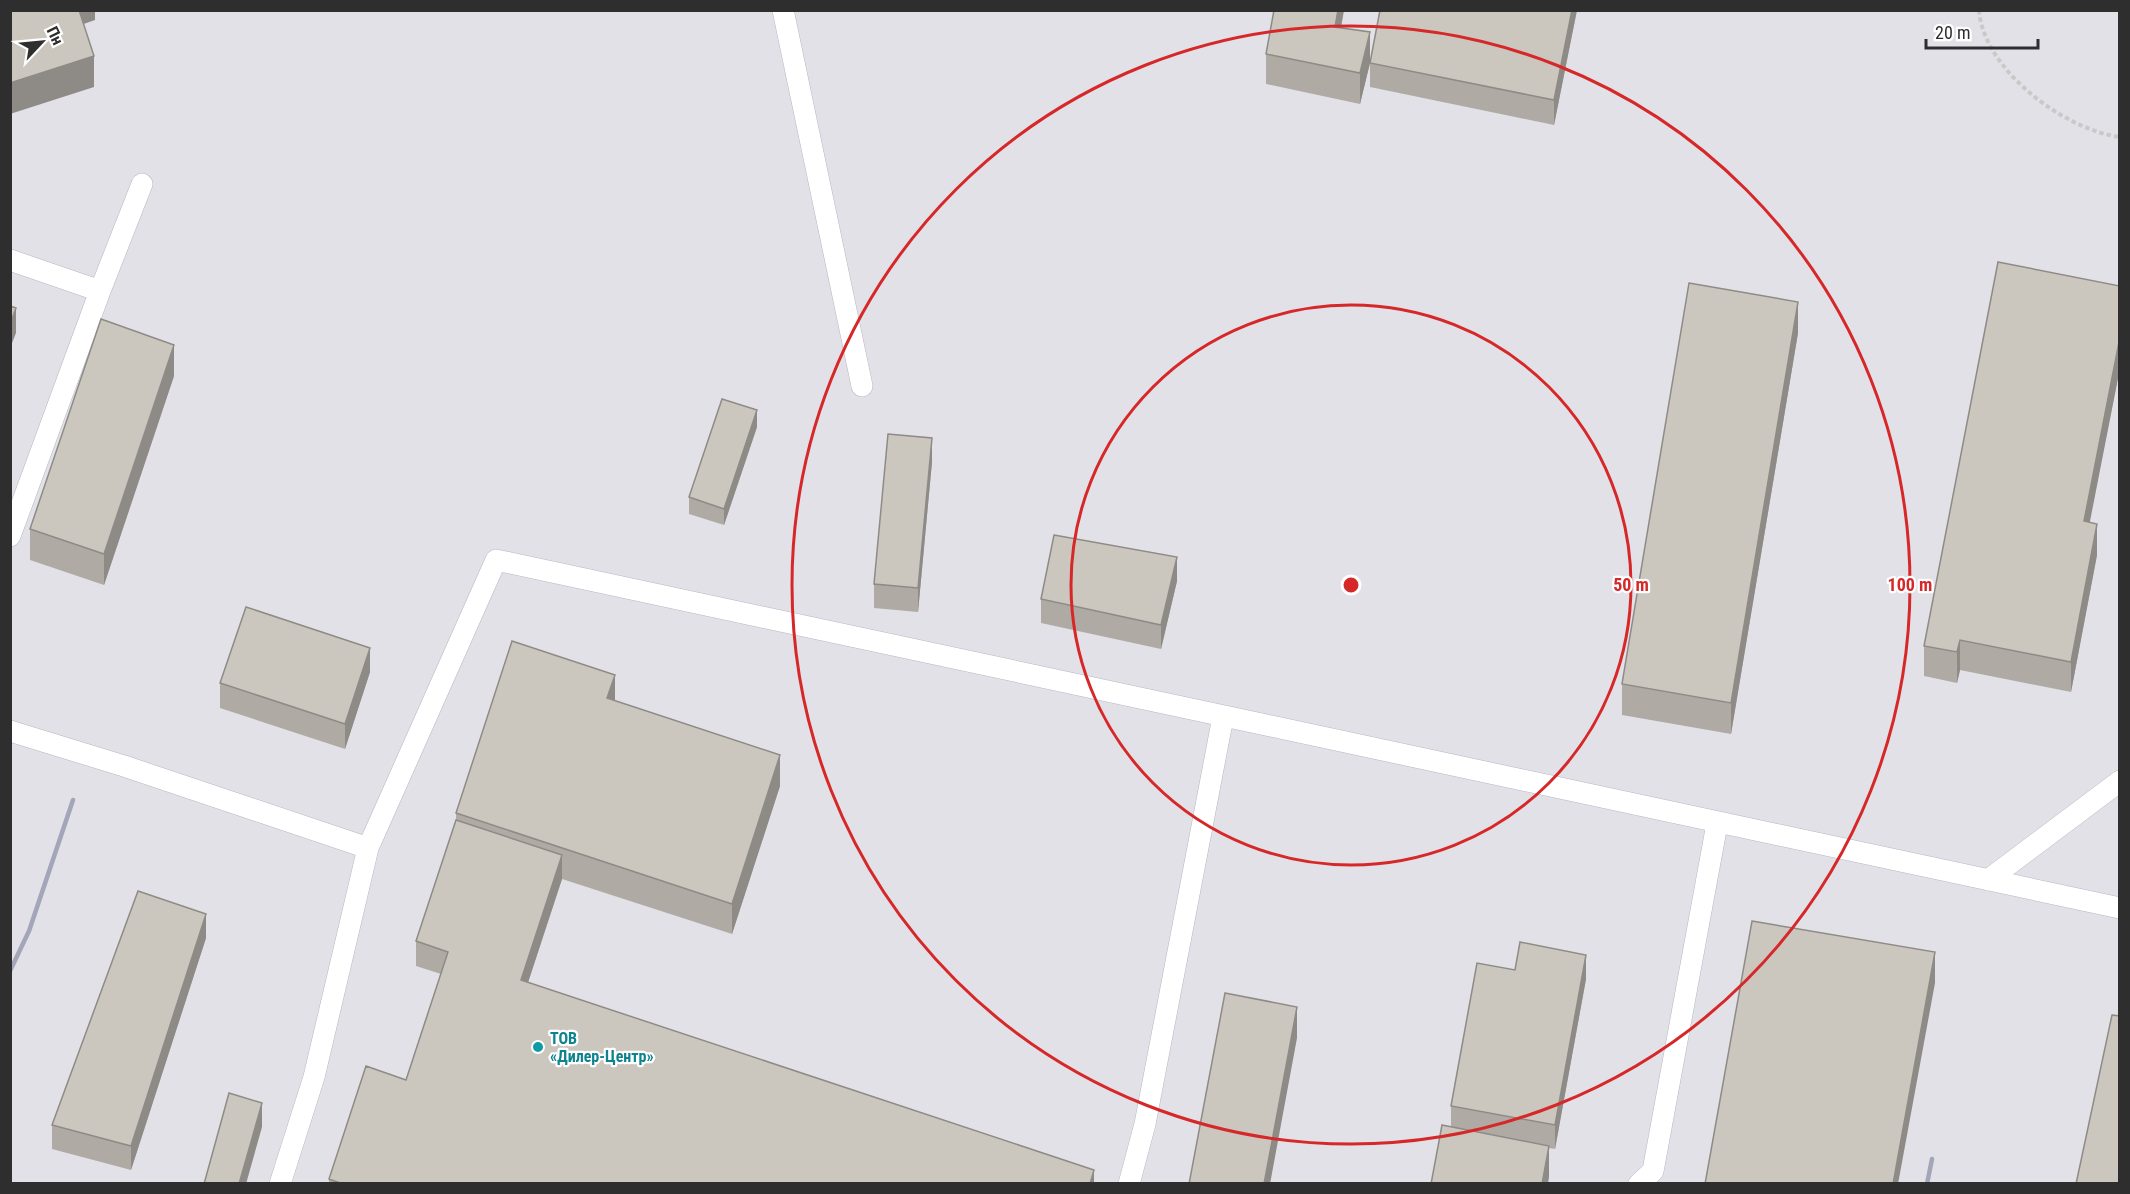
<svg xmlns="http://www.w3.org/2000/svg" width="2130" height="1194" font-family="'Roboto Condensed',sans-serif">
	<style>
		.industrial { fill: #e3e1e8 }
		.lines { fill: none; stroke-linecap: round; stroke-linejoin: round }
		.service-casing { stroke: #b4b7c1; stroke-width: 22 }
		.path { stroke: #c9c9c9; stroke-width: 4; stroke-dasharray: 4.5 3; stroke-linecap: butt }
		.service { stroke: #fff; stroke-width: 21 }
		.rail { stroke: #a3a6b8; stroke-width: 4.5 }
		.wall { fill: #afaba4 }
		.shaded-wall { fill: #8e8b86 }
		.building { fill: #cbc7bf; stroke: #8e8b86; stroke-width: 1.5 }
		.ring { fill: none; stroke: #d62828; stroke-width: 3 }
		.culture-dot { fill: #0f9aa8; stroke: #fff; stroke-width: 2 }
		.labels { text-anchor: middle; dominant-baseline: central; stroke-width: 4.5; stroke-linejoin: round; paint-order: stroke }
		.culture-label { font-size: 16px; font-weight: bold; fill: #0d838f; stroke: #fff; text-anchor: start }
		.centre { fill: #d62828; stroke: #fff; stroke-width: 3 }
		.ring-label { font-size: 18px; text-anchor: middle; font-weight: bold; fill: #d62828; stroke: #fff; stroke-width: 4.5; stroke-linejoin: round; paint-order: stroke }
	</style>
	<rect width="100%" height="100%" fill="#efe9e1"/>
	<!-- industrial -->
	<path class="industrial" d="M11 11H2119V1183H11Z"/>
	<g class="lines">
		<defs>
			<path id="service" d="M783 10 862 386
				M10 260 100 291 10 536
				M100 291 142 184
				M10 731 124 766 368 848 314 1077 280 1184
				M368 848 496 560 2120 908
				M1988 880 2120 781
				M1129 1184 1145 1124 1223 717
				M1639 1184 1653 1171 1717 824"/>
		</defs>
		<!-- service casing -->
		<use href="#service" class="service-casing"/>
		<!-- path -->
		<path class="path" d="M1979 10C1983 69 2064 130 2120 137"/>
		<!-- service -->
		<use href="#service" class="service"/>
		<!-- rail -->
		<path class="rail" d="M10 971 29 931 73 800
			M1927 1184 1932 1159"/>
	</g>
	<!-- wall -->
	<path class="wall" d="M1274 10H1344L1341 28 1370 62 1380 10H1577L1554 125 1370 87V63L1360 104 1266 84V54Z
		M1798 333 1731 734 1622 715V684Z
		M2120 368 2089 522 2097 555 2071 692 1960 670 1957 683 1924 676V646Z
		M174 376 104 585 30 560V529Z
		M757 427 724 525 689 514V497Z
		M932 462 918 612 874 608V584Z
		M1177 581 1161 649 1041 623V599Z
		M370 672 345 749 220 708V683Z
		M615 701 780 786 732 934 562 879 528 982 1094 1184H329V1179L406 1080 441 974 416 966V941L456 820V813Z
		M206 938 131 1170 52 1149V1125Z
		M1515 970 1586 979 1555 1149 1549 1148V1177L1451 1127V1106Z"/>
	<!-- shaded-wall -->
	<path class="shaded-wall" d="M75 10H95V20L75 27Z
		M1338 10H1344L1335 58V27Z
		M1572 10H1577L1554 125V100Z
		M1370 32V63L1360 104V73Z
		M94 56V87L10 114V83Z
		M1798 302V333L1731 734V703Z
		M16 308V333L10 348V324Z
		M2120 337V368L2084 552V521Z
		M174 345V376L104 585V554Z
		M757 410V427L724 525V509Z
		M932 438V462L918 612V588Z
		M2097 524V555L2071 692V662Z
		M1177 557V581L1161 649V625Z
		M1960 640V670L1957 683V652Z
		M370 648V672L345 749V724Z
		M615 675V706L607 698Z
		M780 755V786L732 934V904Z
		M562 855V879L521 1004V980Z
		M206 914V938L131 1170V1146Z
		M1935 952V983L1898 1184H1893Z
		M1586 955V979L1555 1149V1125Z
		M1297 1007V1038L1270 1184H1264Z
		M262 1103V1127L246 1184H239Z
		M1549 1146V1177L1548 1184H1542Z
		M1094 1170V1184H1090Z"/>
	<!-- building -->
	<path class="building" d="M10 10H79L94 56 10 83Z
		M1274 10H1338L1335 27 1370 32 1360 73 1266 54Z
		M1380 10H1572L1554 100 1370 63Z
		M1998 262 2120 286V337L2084 521 2097 524 2071 662 1960 640 1957 652 1924 646Z
		M1689 283 1798 302 1731 703 1622 684Z
		M10 306 16 308 10 324Z
		M101 319 174 345 104 554 30 529Z
		M722 399 757 410 724 509 689 497Z
		M888 434 932 438 918 588 874 584Z
		M1054 535 1177 557 1161 625 1041 599Z
		M246 607 370 648 345 724 220 683Z
		M512 641 615 675 607 698 780 755 732 904 456 813Z
		M456 820 562 855 521 980 1094 1170 1090 1184H343L329 1179 366 1066 406 1080 448 952 416 941Z
		M138 891 206 914 131 1146 52 1125Z
		M1752 921 1935 952 1893 1184H1705Z
		M1520 942 1586 955 1555 1125 1451 1106 1477 963 1515 970Z
		M1225 993 1297 1007 1264 1184H1189Z
		M2112 1015 2120 1016V1184H2076Z
		M229 1093 262 1103 239 1184H204Z
		M1442 1125 1549 1146 1542 1184H1431Z"/>
	<!-- distance rings -->
	<g class="ring">
		<circle cx="1351" cy="585" r="280"/>
		<circle cx="1351" cy="585" r="559"/>
	</g>
	<!-- markers -->
	<circle class="culture-dot" cx="538" cy="1047" r="6"/>
	<g class="labels">
		<!-- culture labels -->
		<g class="culture-label">
			<text x="550" y="1038">ТОВ<tspan x="550" dy="18">«Дилер-Центр»</tspan></text>
		</g>
	</g>
	<circle cx="1351" cy="585" r="9" class="centre"/>
	<g class="ring-label">
		<text x="1631" y="591">50 m</text>
		<text x="1910" y="591">100 m</text>
	</g>
	<!-- border -->
	<rect width="2130" height="1194" fill="none" stroke="#2e2e2e" stroke-width="24"/>
	<!-- north arrow -->
	<g transform="translate(42 42) rotate(64)" stroke="#ffffff" stroke-width="4.5" paint-order="stroke">
	<path d="M0-4.5L10 22L0 15L-10 22Z" fill="#2e2e2e"/>
	<text y="-9" font-size="16" font-weight="bold" text-anchor="middle" fill="#2e2e2e">Пн</text>
	</g>
	<!-- scale -->
	<path d="M1926 39v9h112v-9" fill="none" stroke="#2e2e2e" stroke-width="3"/>
	<text x="1935" y="39" font-size="18" fill="#2e2e2e" stroke="#ffffff" stroke-width="4.5" paint-order="stroke">20 m</text>
</svg>
